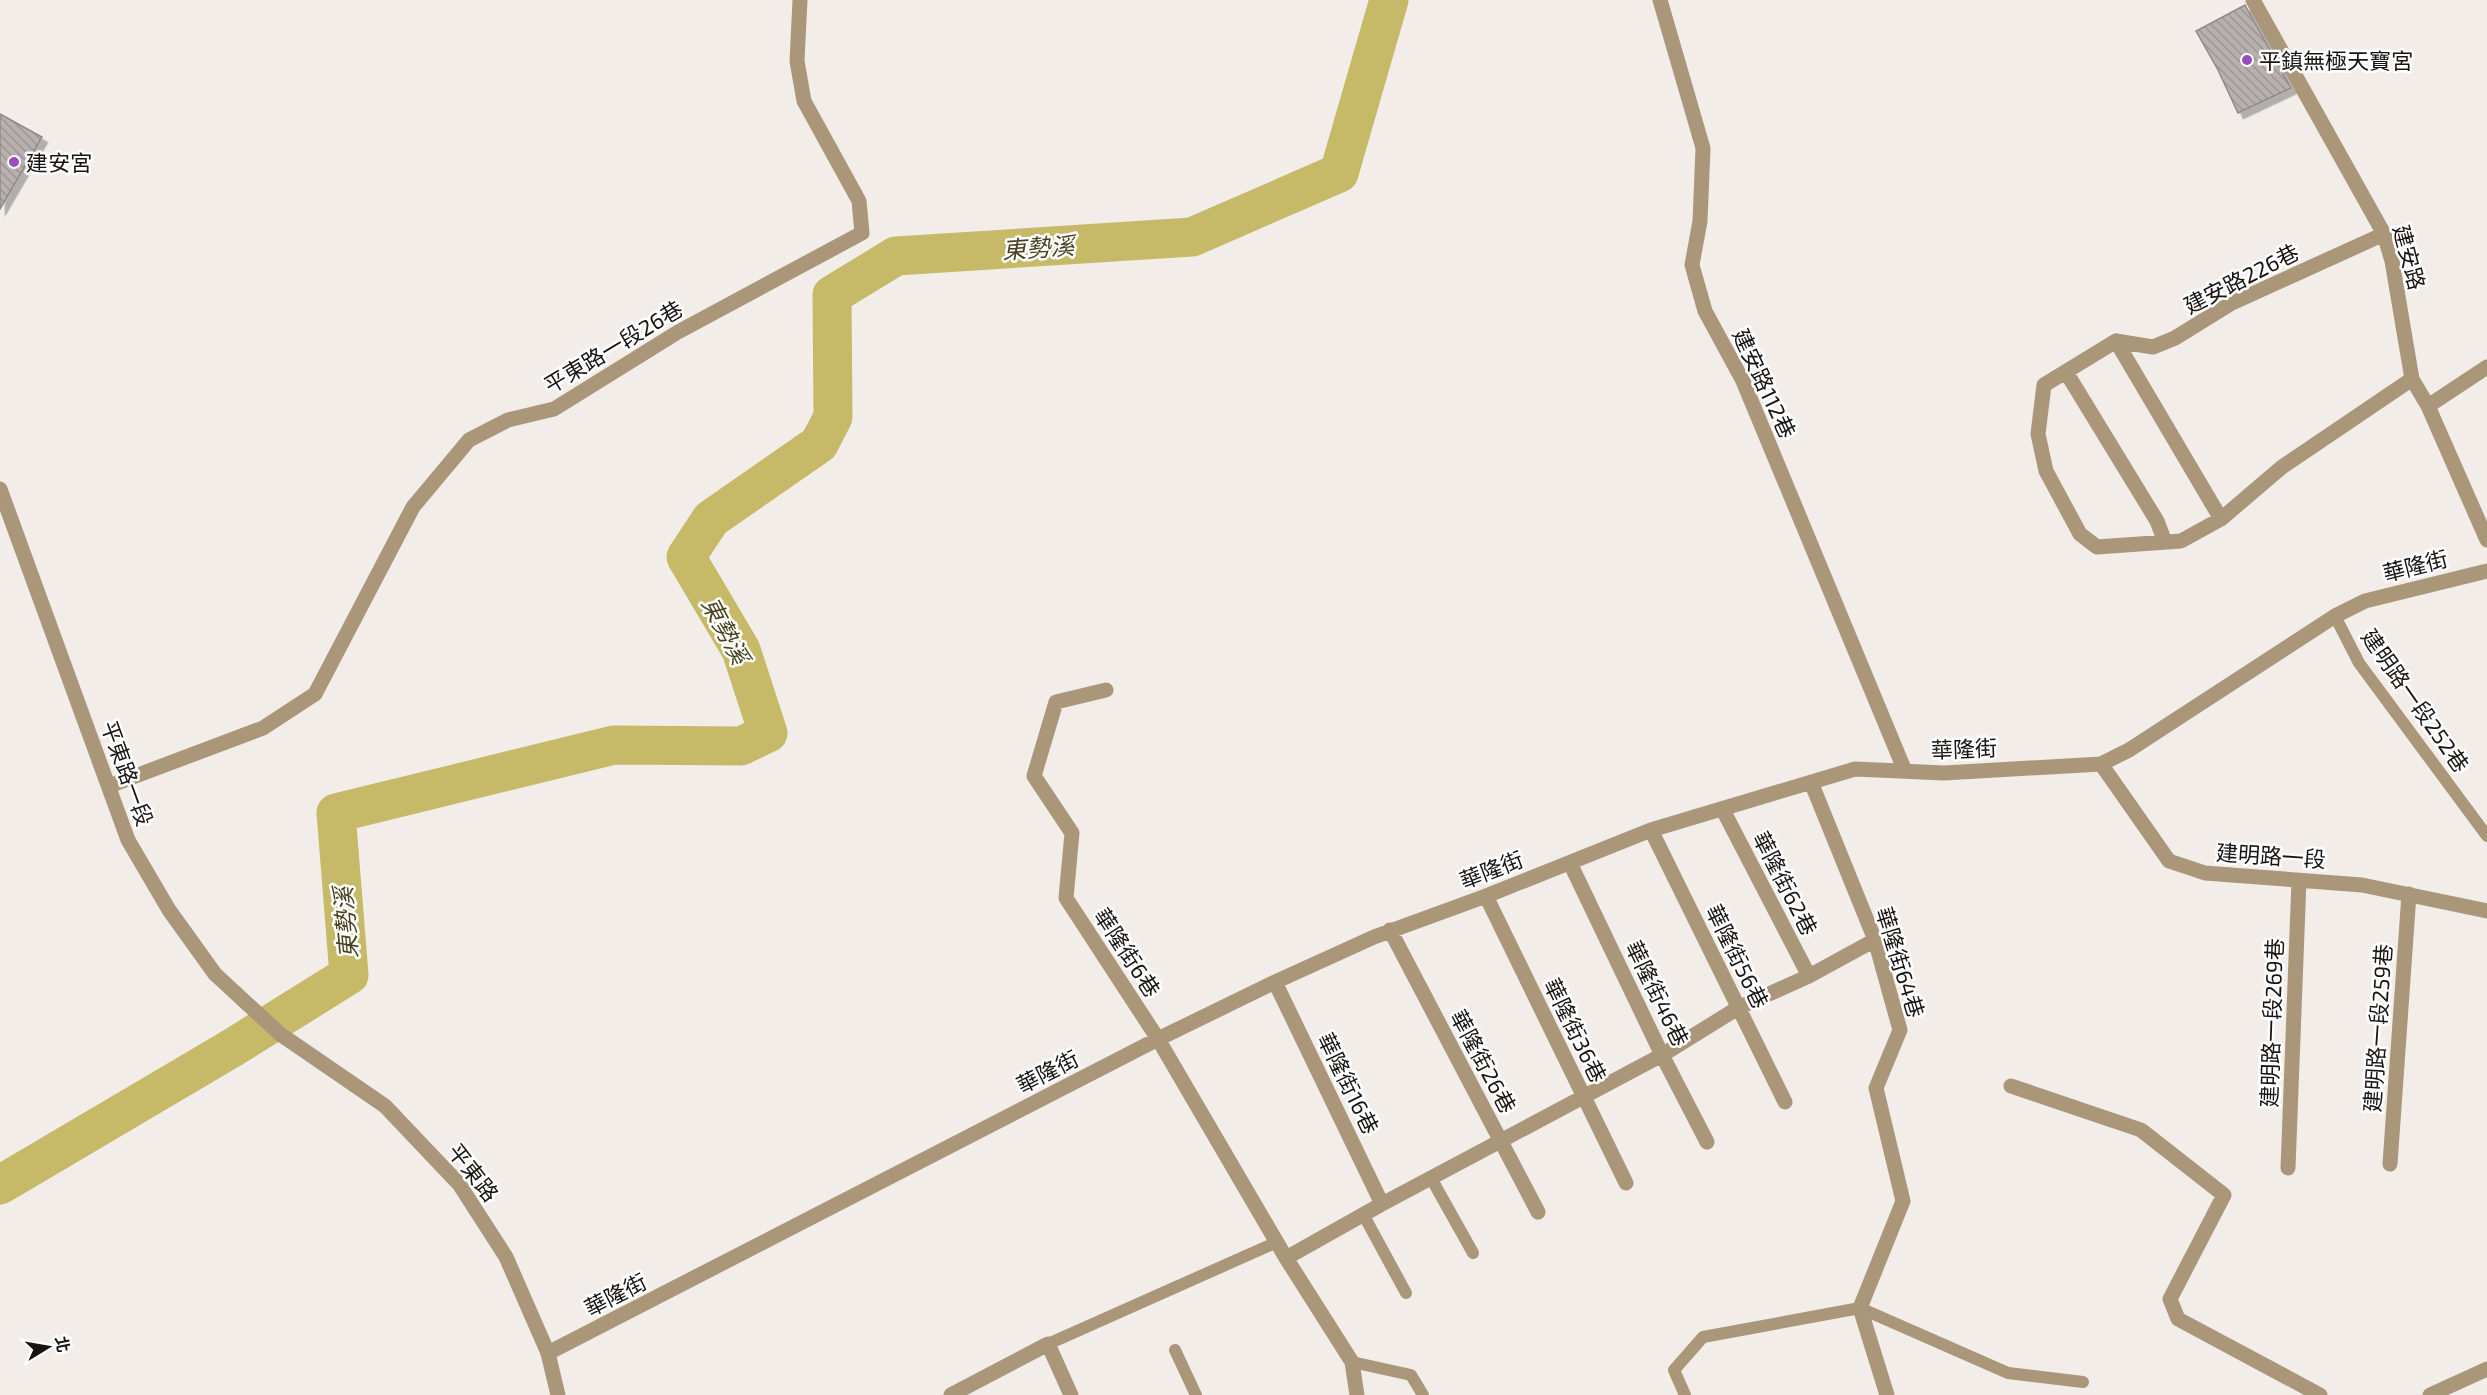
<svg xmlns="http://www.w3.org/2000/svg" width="2487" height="1395" font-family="'Exo 2','Noto Sans TC',sans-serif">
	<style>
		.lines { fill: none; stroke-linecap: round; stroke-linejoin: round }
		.river { stroke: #c6b968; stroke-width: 39 }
		.building { fill: url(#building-back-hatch); stroke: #908988; stroke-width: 1.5; filter: url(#shadow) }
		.service { stroke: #aa977a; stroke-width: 12 }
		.minor { stroke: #aa977a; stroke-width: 15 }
		.tertiary { stroke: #aa977a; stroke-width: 15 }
		.poi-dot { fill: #974ec0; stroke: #fff; stroke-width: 2 }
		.labels { text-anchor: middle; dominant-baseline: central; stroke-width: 5; stroke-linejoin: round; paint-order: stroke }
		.poi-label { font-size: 22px; fill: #171514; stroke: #fff; text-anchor: start }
		.street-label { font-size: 22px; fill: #171514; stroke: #fff }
		.water-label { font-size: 24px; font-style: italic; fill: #47411e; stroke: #fff }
	</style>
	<defs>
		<pattern id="building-back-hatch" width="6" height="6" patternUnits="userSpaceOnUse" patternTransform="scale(1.5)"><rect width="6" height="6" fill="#b7b0ae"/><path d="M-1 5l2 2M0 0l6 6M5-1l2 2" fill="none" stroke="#9d9695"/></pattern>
		<filter id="shadow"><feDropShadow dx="5.5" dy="5.5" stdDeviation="0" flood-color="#0004"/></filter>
	</defs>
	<rect width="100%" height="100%" fill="#f2ede9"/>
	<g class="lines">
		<!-- river -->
		<path class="river" d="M0 1185 232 1048 349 975 336 813 614 745 741 746 768 733 741 650 686 557 711 519 819 444 833 417 832 295 896 256 1192 237 1339 173 1389 0"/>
	</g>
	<!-- building -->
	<path class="building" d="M2245 5 2291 88 2238 113 2218 70 2196 31Z
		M0 114 42 137 0 209Z"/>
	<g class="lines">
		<!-- service -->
		<path class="service" d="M2335 616 2359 663 2487 836
			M1431 1178 1473 1253
			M1363 1214 1406 1293
			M1048 1344 1277 1242
			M1175 1350 1196 1395
			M1352 1362 1411 1375 1423 1395
			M1685 1395 1674 1370 1703 1337 1860 1308 2008 1373 2083 1382"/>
		<!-- minor -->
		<path class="minor" d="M1660 0 1703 148 1700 221 1692 265 1705 311 1743 381 1905 771
			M2253 0 2384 234 2392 261 2412 379 2428 406 2487 540
			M2384 234 2230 304 2175 338 2153 347 2116 341 2044 385 2038 434 2046 471 2080 534 2097 547 2181 541 2221 519 2282 467 2412 379
			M2116 341 2221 519
			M2066 372 2157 521 2165 542
			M2428 406 2487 367
			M1106 690 1056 702 1034 776 1072 833 1066 898 1158 1039 1286 1258 1352 1362 1357 1395
			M2101 764 2169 861 2205 873 2362 885 2487 911
			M1811 782 1875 940 1900 1030 1876 1088 1903 1201 1860 1308 1887 1395
			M109 786 263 728 315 694 413 507 469 440 508 420 554 409 678 332 862 233 859 201 804 101 797 61 800 0
			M1723 810 1809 976
			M1651 830 1785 1102
			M1570 863 1662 1055 1707 1142
			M1486 896 1626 1183
			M1390 930 1538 1212
			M1275 982 1382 1204
			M2011 1086 2141 1130 2224 1195 2170 1299 2178 1319 2320 1395
			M2390 1164 2409 894
			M2288 1168 2299 880
			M1286 1258 1382 1204 1662 1055 1738 1008 1809 976 1875 940
			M548 1353 1158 1039 1275 982 1374 937 1486 896 1651 830 1855 769 1944 773 2101 764 2129 750 2335 616 2365 601 2487 571
			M951 1395 1048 1344 1071 1395
			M2430 1395 2487 1369"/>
		<!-- tertiary -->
		<path class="tertiary" d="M0 489 128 840 169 910 215 974 280 1034 385 1106 459 1184 506 1257 548 1353 558 1395"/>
	</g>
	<!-- markers -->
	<g class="poi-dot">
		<circle cx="2247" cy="60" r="6"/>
		<circle cx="14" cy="162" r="6"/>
	</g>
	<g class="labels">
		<!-- poi labels -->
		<g class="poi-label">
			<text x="2259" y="60">平鎮無極天寶宮</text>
			<text x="26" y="162">建安宮</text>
		</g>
		<!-- street labels -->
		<g class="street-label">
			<text transform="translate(2410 257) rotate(75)">建安路</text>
			<text transform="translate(2241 278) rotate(-27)">建安路226巷</text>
			<text transform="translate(613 346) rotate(-31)">平東路一段26巷</text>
			<text transform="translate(1765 383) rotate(65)">建安路112巷</text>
			<text transform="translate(2415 565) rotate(-14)">華隆街</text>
			<text transform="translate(2416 700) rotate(55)">建明路一段252巷</text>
			<text transform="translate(1964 748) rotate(-2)">華隆街</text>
			<text transform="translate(128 773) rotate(70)">平東路一段</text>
			<text transform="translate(2271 855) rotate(4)">建明路一段</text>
			<text transform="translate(1491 869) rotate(-21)">華隆街</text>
			<text transform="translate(1786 883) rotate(63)">華隆街62巷</text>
			<text transform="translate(1128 952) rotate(57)">華隆街6巷</text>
			<text transform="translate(1738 956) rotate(64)">華隆街56巷</text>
			<text transform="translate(1901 962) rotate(73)">華隆街64巷</text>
			<text transform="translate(1658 993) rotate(64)">華隆街46巷</text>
			<text transform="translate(2271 1023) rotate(-88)">建明路一段269巷</text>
			<text transform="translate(2377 1028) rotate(-86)">建明路一段259巷</text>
			<text transform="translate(1576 1030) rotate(64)">華隆街36巷</text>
			<text transform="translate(1484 1061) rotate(62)">華隆街26巷</text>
			<text transform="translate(1047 1071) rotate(-27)">華隆街</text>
			<text transform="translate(1349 1083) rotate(64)">華隆街16巷</text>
			<text transform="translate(474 1172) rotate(52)">平東路</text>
			<text transform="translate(615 1294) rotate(-27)">華隆街</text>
		</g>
		<!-- water labels -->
		<g class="water-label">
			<text transform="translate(1038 247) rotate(-4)">東勢溪</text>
			<text transform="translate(726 630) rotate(62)">東勢溪</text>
			<text transform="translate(345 923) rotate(-95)">東勢溪</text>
		</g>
	</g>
	<!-- north arrow -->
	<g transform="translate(48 1347) rotate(79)" stroke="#ffffff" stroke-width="4.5" paint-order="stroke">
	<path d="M0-4.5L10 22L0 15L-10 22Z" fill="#171514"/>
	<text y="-9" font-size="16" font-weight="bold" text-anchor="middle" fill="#171514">北</text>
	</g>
</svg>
